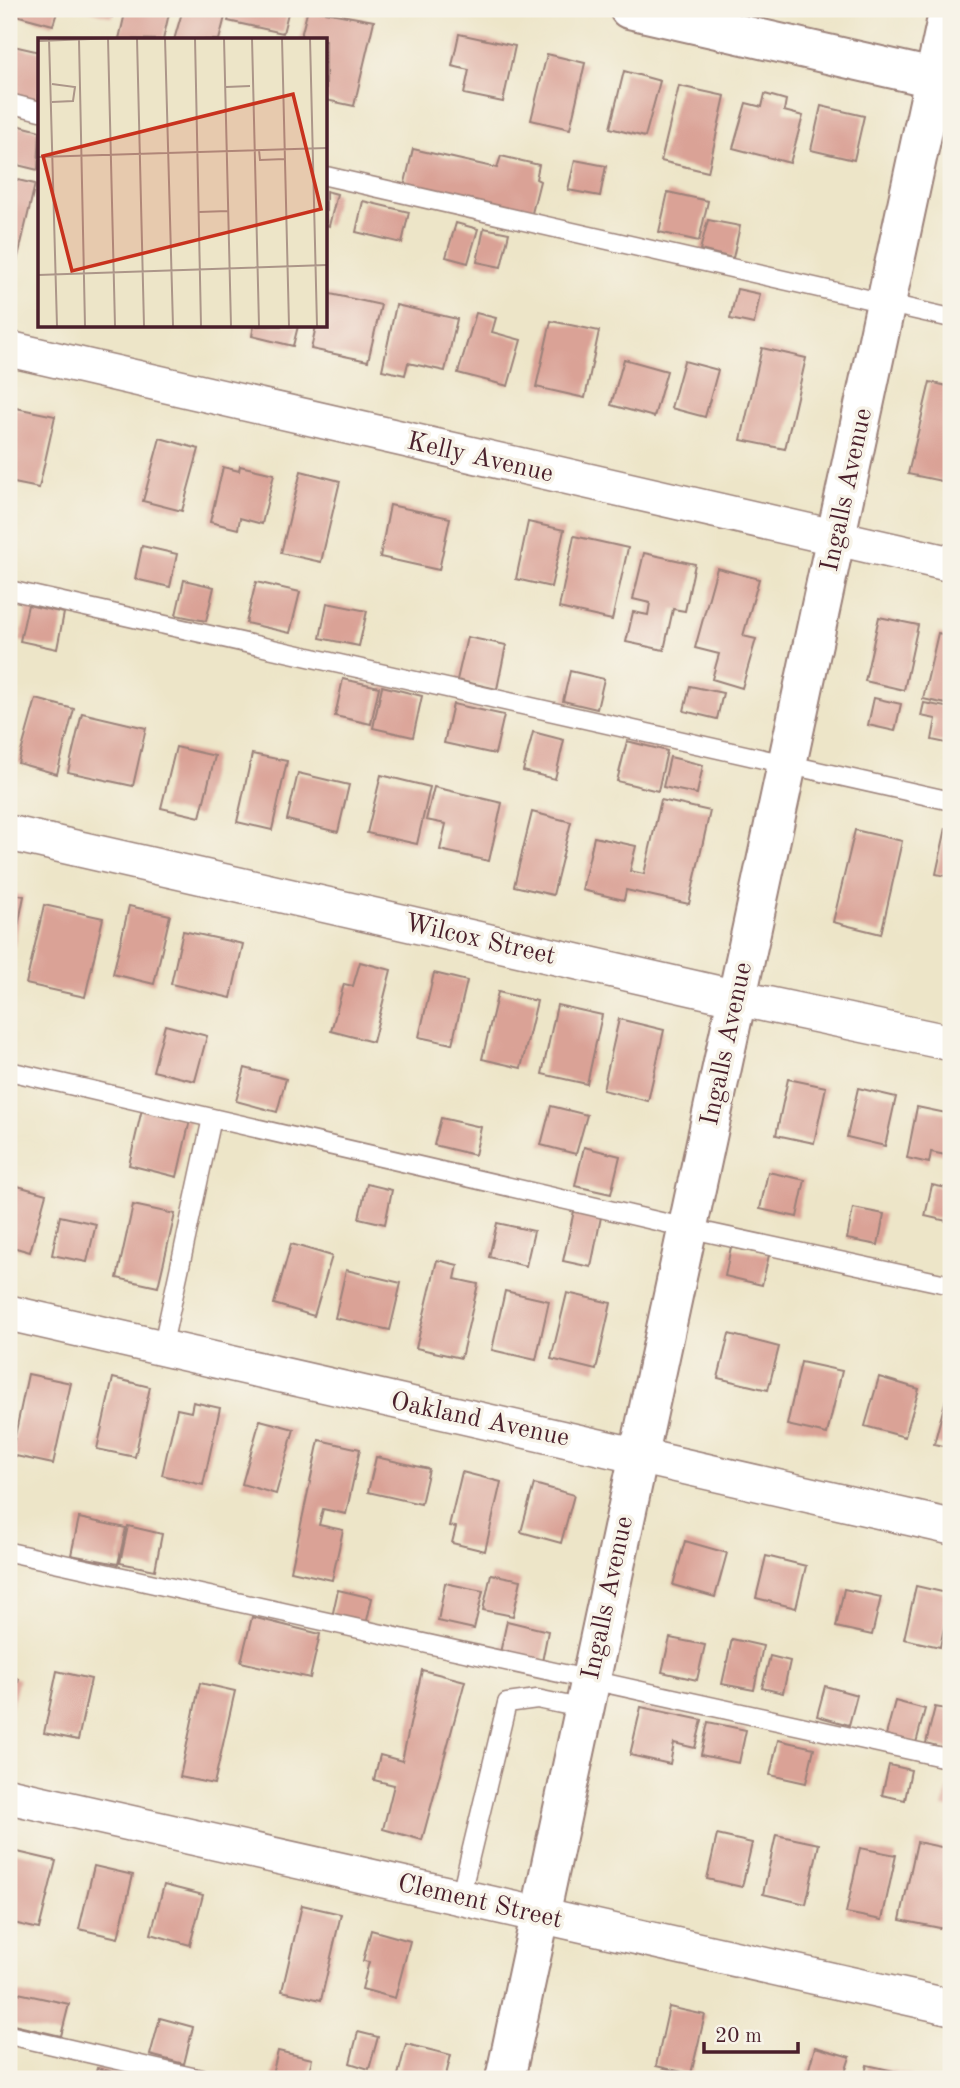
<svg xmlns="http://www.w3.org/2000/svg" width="960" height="2088" font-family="'Old Standard TT',serif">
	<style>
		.building { fill: #daa296 }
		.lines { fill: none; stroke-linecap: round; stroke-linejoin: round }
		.service-casing { stroke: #9c827a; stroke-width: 21 }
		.minor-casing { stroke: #9c827a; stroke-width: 38 }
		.tertiary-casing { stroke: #9c827a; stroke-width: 42 }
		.secondary-casing { stroke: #9c827a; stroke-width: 42 }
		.service { stroke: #fff; stroke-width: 18 }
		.minor { stroke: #fff; stroke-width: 35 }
		.tertiary { stroke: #fff; stroke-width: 38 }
		.secondary { stroke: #fff; stroke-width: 38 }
		.labels { text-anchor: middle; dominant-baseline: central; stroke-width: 7; stroke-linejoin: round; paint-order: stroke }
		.street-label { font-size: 26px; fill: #4a1f2b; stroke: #f7f3e8 }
		.inset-road { fill: none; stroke: #ac9689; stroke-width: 2 }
		.view { fill: #c8321e; fill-opacity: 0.15; stroke: #c8321e; stroke-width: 3.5 }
		.inset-edge { fill: none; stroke: #4a1f2b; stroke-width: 3.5 }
	</style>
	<rect width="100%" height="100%" fill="#f7f3e8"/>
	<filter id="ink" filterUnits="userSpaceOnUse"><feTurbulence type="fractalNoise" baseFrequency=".0143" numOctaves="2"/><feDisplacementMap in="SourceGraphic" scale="14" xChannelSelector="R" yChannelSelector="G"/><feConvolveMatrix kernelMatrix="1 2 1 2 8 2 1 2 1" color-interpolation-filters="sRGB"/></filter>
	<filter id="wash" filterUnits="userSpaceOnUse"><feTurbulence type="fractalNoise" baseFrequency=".00686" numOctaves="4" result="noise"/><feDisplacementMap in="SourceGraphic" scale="28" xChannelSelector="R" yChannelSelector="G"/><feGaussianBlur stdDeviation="1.57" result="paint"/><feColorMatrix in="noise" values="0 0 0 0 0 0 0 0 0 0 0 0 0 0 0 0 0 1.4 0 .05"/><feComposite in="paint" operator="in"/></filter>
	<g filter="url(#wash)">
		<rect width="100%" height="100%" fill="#ede5c8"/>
		<g id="blocks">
			<!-- building -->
			<path class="building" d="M14 9H58L53 25 12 14Z
				M84 9H114L112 17Z
				M126 9H170L163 40 119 39Z
				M183 9H227L219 40H174Z
				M231 9H289L283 33 228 21Z
				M308 9 374 21 354 106 326 100V40H300Z
				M459 34 515 46 503 102 464 94 469 70 452 66Z
				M9 45 40 52 39 105 9 98Z
				M547 54 585 63 570 129 531 120Z
				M624 71 660 81 645 137 610 128Z
				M679 86 725 96 708 172 661 161Z
				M765 94 786 100 784 111 803 116 790 163 733 148 746 103 762 107Z
				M821 106 864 116 854 160 811 150Z
				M9 123 40 131 38 170 9 163Z
				M413 149 497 168 501 156 539 165 536 179 540 181 531 217 404 187Z
				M575 160 606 166 600 196 568 190Z
				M9 178 35 184 14 274 9 272Z
				M326 191 337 194 329 226 326 225Z
				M668 192 708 201 699 241 659 232Z
				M363 201 409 212 402 243 356 232Z
				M708 220 740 226 733 258 700 250Z
				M456 223 478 229 468 263 446 257Z
				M484 228 509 233 501 267 477 262Z
				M737 289 760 294 754 324 730 319Z
				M326 293 381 305 368 361 311 349 316 326H326Z
				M396 305 457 319 445 371 408 363 405 375 382 370Z
				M476 313 496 318 492 332 521 340 508 386 458 373Z
				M551 321 599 331 585 398 536 387Z
				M254 326H298L293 346 252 336Z
				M762 348 806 358 785 449 741 440Z
				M624 359 667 371 654 417 611 405Z
				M684 361 718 370 705 417 671 408Z
				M930 382 951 387V483L908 474Z
				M11 407 55 416 39 488 9 482Z
				M160 438 199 449 182 511 143 501Z
				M240 466 274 474 262 524 240 518 238 529 210 522 223 467 239 471Z
				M301 471 340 481 321 562 281 553Z
				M390 505 450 518 439 570 380 557Z
				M528 522 564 530 551 587 516 579Z
				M574 536 628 548 612 620 559 608Z
				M142 546 177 554 170 587 135 579Z
				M644 553 695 564 685 611 673 609 664 650 626 642 633 612 648 615 650 603 633 599Z
				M717 568 759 579 743 636 756 639 742 688 712 679 719 654 695 648Z
				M184 580 214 587 206 621 176 615Z
				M256 582 300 592 290 633 246 623Z
				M327 603 367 611 359 646 320 638Z
				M28 605 64 613 57 649 20 641Z
				M879 617 918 625 904 690 865 681Z
				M938 633 951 636V705L923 699Z
				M467 637 506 645 497 689 457 680Z
				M570 671 604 679 597 709 563 701Z
				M343 679 379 687 371 724 335 716Z
				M382 686 422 696 413 737 373 728Z
				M690 686 723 693 717 719 684 711Z
				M874 698 901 704 895 731 868 725Z
				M36 699 74 709 57 774 18 763Z
				M924 703 951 708V744L932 740 936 719 921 716Z
				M453 704 504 715 495 754 444 743Z
				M82 713 146 728 133 786 68 772Z
				M533 732 564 740 555 779 523 771Z
				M627 741 667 751 658 791 617 781Z
				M176 747 215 756 200 817 161 808Z
				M252 754 287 761 272 830 237 822Z
				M670 757 703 765 697 794 663 787Z
				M298 773 349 785 338 832 287 820Z
				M381 775 430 787 417 844 367 833Z
				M434 787 502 803 489 861 440 850 446 824 426 820Z
				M661 800 710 811 689 904 626 890 624 900 582 890 594 837 636 846 630 871 644 874Z
				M532 812 571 822 553 895 514 886Z
				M946 828 951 829V877L936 874Z
				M855 830 902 841 881 934 833 922Z
				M9 893 24 896 14 947 9 946Z
				M44 905 103 918 85 997 26 984Z
				M129 906 170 915 154 984 113 974Z
				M183 931 243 944 231 998 171 984Z
				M360 962 391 970 373 1042 331 1031 344 984 353 986Z
				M434 973 467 981 452 1044 419 1037Z
				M498 992 537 1001 521 1068 482 1059Z
				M557 1005 602 1015 587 1084 542 1074Z
				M619 1019 664 1030 648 1101 603 1090Z
				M165 1025 207 1036 195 1081 153 1071Z
				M245 1068 286 1079 277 1112 236 1101Z
				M788 1079 826 1087 814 1143 776 1135Z
				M858 1088 896 1097 885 1146 847 1137Z
				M551 1106 587 1115 576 1154 541 1145Z
				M917 1107 951 1114 950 1156 931 1152 929 1163 907 1158Z
				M142 1109 190 1120 177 1177 129 1165Z
				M441 1118 481 1127 475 1155 434 1145Z
				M584 1147 620 1156 611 1194 575 1186Z
				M768 1172 805 1180 797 1217 760 1209Z
				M367 1184 392 1190 385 1224 359 1218Z
				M14 1185 46 1194 30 1252 9 1246V1203Z
				M932 1185 951 1189V1222L925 1216Z
				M133 1205 175 1214 158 1287 117 1278Z
				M853 1208 884 1214 878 1245 847 1239Z
				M574 1211 601 1217 591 1267 563 1261Z
				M60 1216 96 1224 87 1262 52 1255Z
				M497 1223 534 1231 526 1266 489 1257Z
				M291 1244 332 1256 314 1316 274 1304Z
				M731 1247 769 1255 762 1285 725 1276Z
				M437 1260 458 1265 455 1279 478 1284 461 1358 416 1348Z
				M346 1270 401 1283 390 1330 335 1318Z
				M505 1291 549 1301 536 1360 492 1350Z
				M567 1293 611 1303 596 1370 551 1359Z
				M729 1334 779 1347 768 1390 718 1378Z
				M801 1362 842 1371 827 1434 787 1425Z
				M28 1374 71 1383 53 1464 11 1455Z
				M879 1377 919 1389 905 1437 865 1426Z
				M113 1378 150 1387 135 1457 97 1449Z
				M947 1395 951 1396V1448L934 1444Z
				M193 1402 220 1408 203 1485 162 1475 177 1409 191 1412Z
				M260 1420 294 1429 276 1494 242 1484Z
				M319 1440 360 1449 346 1514 323 1509 319 1525 343 1530 332 1580 291 1571Z
				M376 1457 429 1469 421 1504 368 1492Z
				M462 1472 501 1482 485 1551 452 1543 456 1527 449 1526Z
				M534 1484 574 1495 561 1543 521 1532Z
				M79 1518 126 1528 118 1564 71 1555Z
				M128 1526 162 1534 155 1570 120 1563Z
				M685 1541 727 1553 715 1597 673 1585Z
				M766 1556 806 1566 796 1608 756 1598Z
				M491 1574 521 1580 513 1616 483 1610Z
				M445 1583 483 1591 474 1629 438 1621Z
				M916 1586 951 1594 940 1647 904 1639Z
				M844 1589 881 1597 872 1635 836 1627Z
				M338 1590 372 1598 366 1625 332 1617Z
				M252 1617 320 1634 310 1678 241 1662Z
				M507 1621 548 1631 542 1662 500 1653Z
				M670 1638 705 1645 697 1680 662 1672Z
				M732 1639 763 1646 754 1690 722 1684Z
				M770 1656 790 1661 783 1693 762 1688Z
				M422 1670 465 1681 422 1840 383 1829 394 1785 374 1780 380 1755 402 1761Z
				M57 1671 91 1679 78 1740 44 1733Z
				M9 1676 19 1679 10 1713H9Z
				M200 1683 235 1691 214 1784 180 1777Z
				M825 1686 857 1695 849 1725 817 1716Z
				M895 1701 925 1709 916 1743 886 1735Z
				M641 1707 702 1720 695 1748 674 1743 670 1764 630 1755Z
				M935 1707 951 1710V1750L926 1743Z
				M708 1722 746 1730 739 1763 701 1755Z
				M778 1740 814 1748 806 1783 770 1775Z
				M889 1765 911 1770 905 1800 882 1795Z
				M950 1781H951V1809L943 1807Z
				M717 1835 752 1843 742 1887 707 1879Z
				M776 1835 819 1844 806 1904 763 1894Z
				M917 1842 951 1849V1900L945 1929 900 1920Z
				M860 1848 896 1855 882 1920 846 1913Z
				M9 1850 56 1861 39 1929 9 1922Z
				M94 1866 133 1875 118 1938 79 1929Z
				M164 1885 203 1895 190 1945 151 1934Z
				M302 1905 341 1914 321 2000 282 1991Z
				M371 1930 410 1941 395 1998 362 1989 369 1962 363 1961Z
				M9 1991 69 2004 61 2036 9 2024Z
				M669 2007 705 2015 691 2074 656 2066Z
				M160 2018 193 2027 184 2064 150 2055Z
				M358 2032 378 2037 369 2069 350 2063Z
				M406 2044 451 2055 445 2079H397Z
				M815 2047 850 2057 843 2079H806Z
				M278 2051 312 2059 307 2079H271Z
				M867 2065 912 2075 911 2079H864Z
				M97 2068 134 2077V2079H94Z"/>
		</g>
	</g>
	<g filter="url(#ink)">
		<use href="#blocks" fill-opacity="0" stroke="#9c827a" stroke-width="2"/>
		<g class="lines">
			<defs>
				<path id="service" d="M9 103 40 111
					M326 176 951 318
					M9 590 951 801
					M9 1071 687 1228 951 1285
					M162 1349 212 1118
					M9 1552 951 1759
					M460 1898 507 1703 537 1699 585 1709
					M9 2035 201 2079"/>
				<path id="minor" d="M9 349 951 564
					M9 833 737 998 951 1043
					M9 1313 951 1527
					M9 1796 951 2007"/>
				<path id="tertiary" d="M505 2079 949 9"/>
				<path id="secondary" d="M629 9 951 82"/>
			</defs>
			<!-- service casing -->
			<use href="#service" class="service-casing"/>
			<!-- minor casing -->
			<use href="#minor" class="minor-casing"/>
			<!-- tertiary casing -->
			<use href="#tertiary" class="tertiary-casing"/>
			<!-- secondary casing -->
			<use href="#secondary" class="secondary-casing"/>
			<!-- service -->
			<use href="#service" class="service"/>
			<!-- minor -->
			<use href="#minor" class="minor"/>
			<!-- tertiary -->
			<use href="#tertiary" class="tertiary"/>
			<!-- secondary -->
			<use href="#secondary" class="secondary"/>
		</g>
	</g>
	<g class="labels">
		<!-- street labels -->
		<g class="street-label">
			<text transform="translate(480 458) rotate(13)">Kelly Avenue</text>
			<text transform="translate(847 490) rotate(-78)">Ingalls Avenue</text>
			<text transform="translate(480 940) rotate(13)">Wilcox Street</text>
			<text transform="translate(727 1044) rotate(-78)">Ingalls Avenue</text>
			<text transform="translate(480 1420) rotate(12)">Oakland Avenue</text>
			<text transform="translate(608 1598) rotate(-78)">Ingalls Avenue</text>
			<text transform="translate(480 1902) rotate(13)">Clement Street</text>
		</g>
	</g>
	<!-- overview -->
	<g transform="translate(38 38)">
		<rect width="289" height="289" fill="#ede5c8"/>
		<path class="inset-road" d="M11 0 19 288M70 0 77 288M99 0 106 288M127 0 135 288M157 0 163 288M186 0 193 288M214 0 221 288M244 0 251 288M272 0 279 288M41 2 47 288M0 3 79 0M14 46 37 49 35 63 14 64M188 49 212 48M221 112 222 122 247 121M0 119 289 110M161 174 190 173M0 237 289 227"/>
		<path class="view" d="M255 56 283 171 34 233 5 118Z"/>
		<rect width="289" height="289" class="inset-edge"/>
	</g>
	<!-- margin -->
	<rect width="960" height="2088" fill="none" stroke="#f7f3e8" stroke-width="35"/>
	<!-- scale -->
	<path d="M704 2042v10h94v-10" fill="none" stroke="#4a1f2b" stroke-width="3.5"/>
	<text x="715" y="2042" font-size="21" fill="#4a1f2b" stroke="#f7f3e8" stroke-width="5" paint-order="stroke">20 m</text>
</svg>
